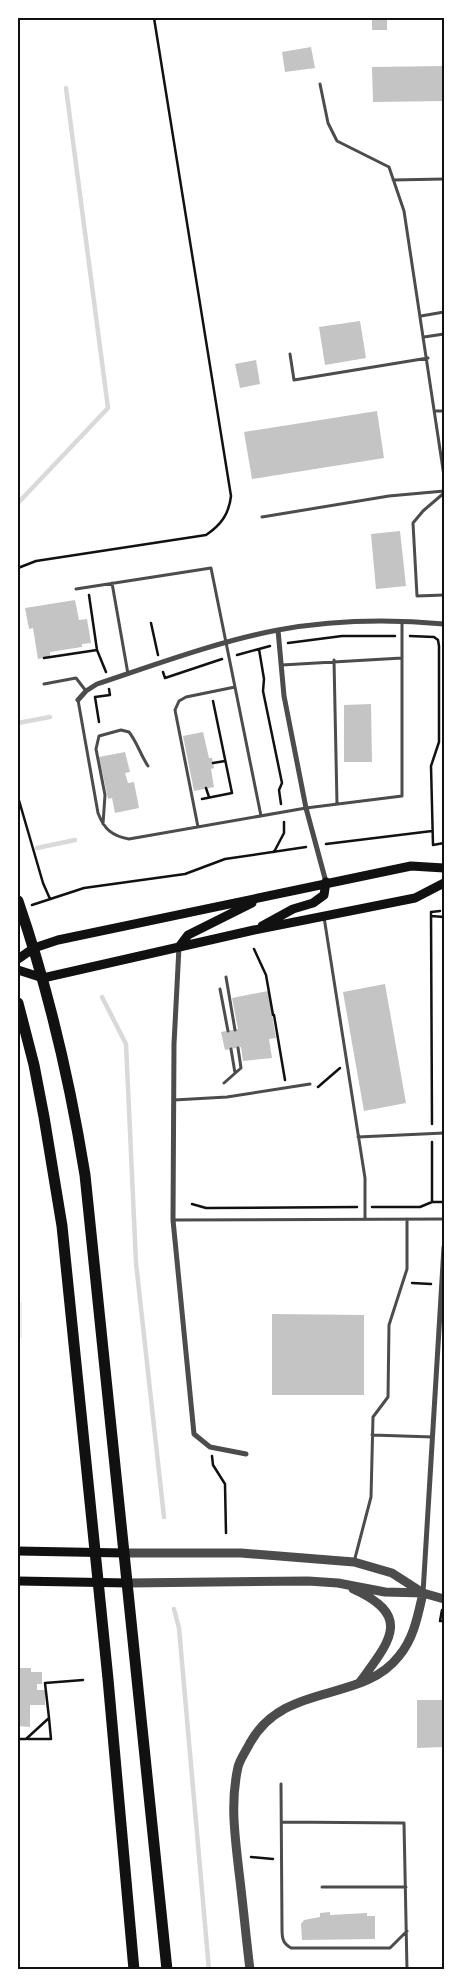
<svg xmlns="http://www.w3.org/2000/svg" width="462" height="1987" font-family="Spectral,serif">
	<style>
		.green { fill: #eee }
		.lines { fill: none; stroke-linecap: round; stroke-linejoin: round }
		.stream { stroke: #d9d9d9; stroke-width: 4.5 }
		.building { fill: #c4c4c4 }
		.path { stroke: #111; stroke-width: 2.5 }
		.service { stroke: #4c4c4c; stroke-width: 3 }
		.minor { stroke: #4c4c4c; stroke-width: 5 }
		.tertiary { stroke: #4c4c4c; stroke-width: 9 }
		.secondary { stroke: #111; stroke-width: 9 }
		.trunk { stroke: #111; stroke-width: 11 }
		.neatline { fill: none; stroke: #111; stroke-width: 2 }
	</style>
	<rect width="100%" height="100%" fill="#fff"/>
	<!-- green -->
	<path class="green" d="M18 1302H22V1338H18Z"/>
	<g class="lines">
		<!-- stream -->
		<path class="stream" d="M18 503 108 408 66 88
			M18 723 50 717
			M37 848 75 840
			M102 997 126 1044 136 1263 164 1517
			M174 1609 179 1628 209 1970"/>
	</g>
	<!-- building -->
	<path class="building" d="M387 18V30H372V19Z
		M311 47 315 68 285 72 282 52Z
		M444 66V101L373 102 372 67Z
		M360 321 366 358 325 365 319 327Z
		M256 360 260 384 240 388 235 364Z
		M377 411 384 458 252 479 244 432Z
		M400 531 406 586 376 589 371 534Z
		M75 600 79 620 87 619 91 643 82 644V647L50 652V657L38 659 33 628 29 629 25 608Z
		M371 704 372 762H344V705Z
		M203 732 209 758H212L214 768 211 769 214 787 194 791 183 736Z
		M125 752 130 772 125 773 128 783 134 782 139 808 115 813 112 798 108 799 99 757Z
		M385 984 406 1103 364 1111 343 992Z
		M268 991 276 1038 269 1039 272 1058 243 1061 241 1047 225 1050 221 1032 238 1029 232 998Z
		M272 1314 364 1315V1395H272Z
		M18 1668H31V1672H42V1684H37V1690H45V1705H30V1727L18 1726Z
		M417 1700H444V1747L417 1748Z
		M330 1912V1915L367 1913V1916H375V1939L302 1940 301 1924 304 1920 320 1917V1913Z"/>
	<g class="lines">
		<!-- path -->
		<path class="path" d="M18 568 36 561 206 535C221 525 229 514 231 496L154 18
			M151 623 158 655
			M410 636 434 637 438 640 439 646V742L431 766 433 845 444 843
			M288 643 342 636H395
			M259 649 264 679 263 691 282 783 279 790 281 804
			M97 650 106 672
			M237 655 270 646
			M44 658 97 650 89 595
			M163 672 165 678 222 659
			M99 722 95 697 110 695 109 689
			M213 763 225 761
			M206 788 209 797
			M18 797 43 883 50 899
			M202 799 232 793 213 701
			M326 844 432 831
			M274 852 284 833V822
			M32 905 84 888 185 874 225 859 306 847
			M431 916 444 917
			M254 949 266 975 273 1015
			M274 1015 285 1080
			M318 1087 340 1068
			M432 1124 431 912 440 911
			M432 1142V1202H444
			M192 1204 206 1208 357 1207
			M372 1207H420L432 1202
			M412 1283 431 1284
			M212 1456 213 1465 225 1484 226 1533
			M444 1587V1507
			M442 1610 440 1621H444
			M18 1739H26L49 1718 45 1683 83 1680
			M28 1739H51L49 1718
			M251 1857 273 1859"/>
		<!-- service -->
		<path class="service" d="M320 84 328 123 337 141 389 167 404 211 444 476
			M393 180 444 179
			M421 316 444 312
			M424 337 444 334
			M290 354 294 380 428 358
			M436 411H444
			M444 493 423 511 413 523 417 596 444 595
			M262 517 389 496 444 491
			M112 583 128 674
			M76 589 211 568 261 816
			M334 660 337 804
			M282 665 402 658
			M44 684 76 678 86 691
			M78 700 98 813C104 829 112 836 129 839L306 808 402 796V622
			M103 824 105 795 96 749 99 736 121 730 129 732C137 742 140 754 148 766
			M198 827 175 710 179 701 186 697 235 687
			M324 917 365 1178V1219
			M226 977 235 1030
			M220 989 228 1031
			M231 1049 235 1073
			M224 1083 241 1068 238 1048
			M174 1100 227 1097 310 1084
			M358 1137 444 1133
			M173 1220 444 1219
			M372 1435 433 1437
			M354 1562 371 1497 373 1417 388 1397 389 1325 407 1269V1219
			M281 1784 282 1928C282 1937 282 1943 291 1948H390L407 1931
			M282 1822 404 1823 407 1970
			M322 1887H406
			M251 1969 300 1970"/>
		<!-- minor -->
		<path class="minor" d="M278 630 284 696 306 808 326 882
			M78 700 86 691 97 684C154 665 219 641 278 630 333 620 389 619 444 624
			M179 947 174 1044 173 1220 194 1434 210 1447 246 1454
			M423 1593 444 1247"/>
		<!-- tertiary -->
		<path class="tertiary" d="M124 1553H241L354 1562 392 1573 423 1593
			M128 1583 308 1581 338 1583 385 1592 423 1593 444 1599
			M353 1589C414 1616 389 1642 360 1682
			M250 1970C246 1937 243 1904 239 1872 235 1836 230 1803 238 1767 240 1759 246 1751 250 1743 284 1681 362 1704 399 1656 414 1638 418 1615 423 1593"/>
		<!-- secondary -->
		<path class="secondary" d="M262 926 293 909 313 903 324 895 326 882
			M179 947 188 935 252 903
			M18 959 34 948 58 940 411 866 444 868
			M18 970 43 978 254 930 415 898 444 883
			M18 1551 124 1553
			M18 1581 128 1583"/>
		<!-- trunk -->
		<path class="trunk" d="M18 901C49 991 70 1082 85 1175L167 1970
			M18 1003 34 1065 44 1117 62 1226 108 1679 134 1970"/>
	</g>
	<!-- border -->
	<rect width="462" height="1987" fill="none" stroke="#ffffff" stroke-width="38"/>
	<rect x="19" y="19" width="424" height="1949" class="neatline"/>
</svg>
